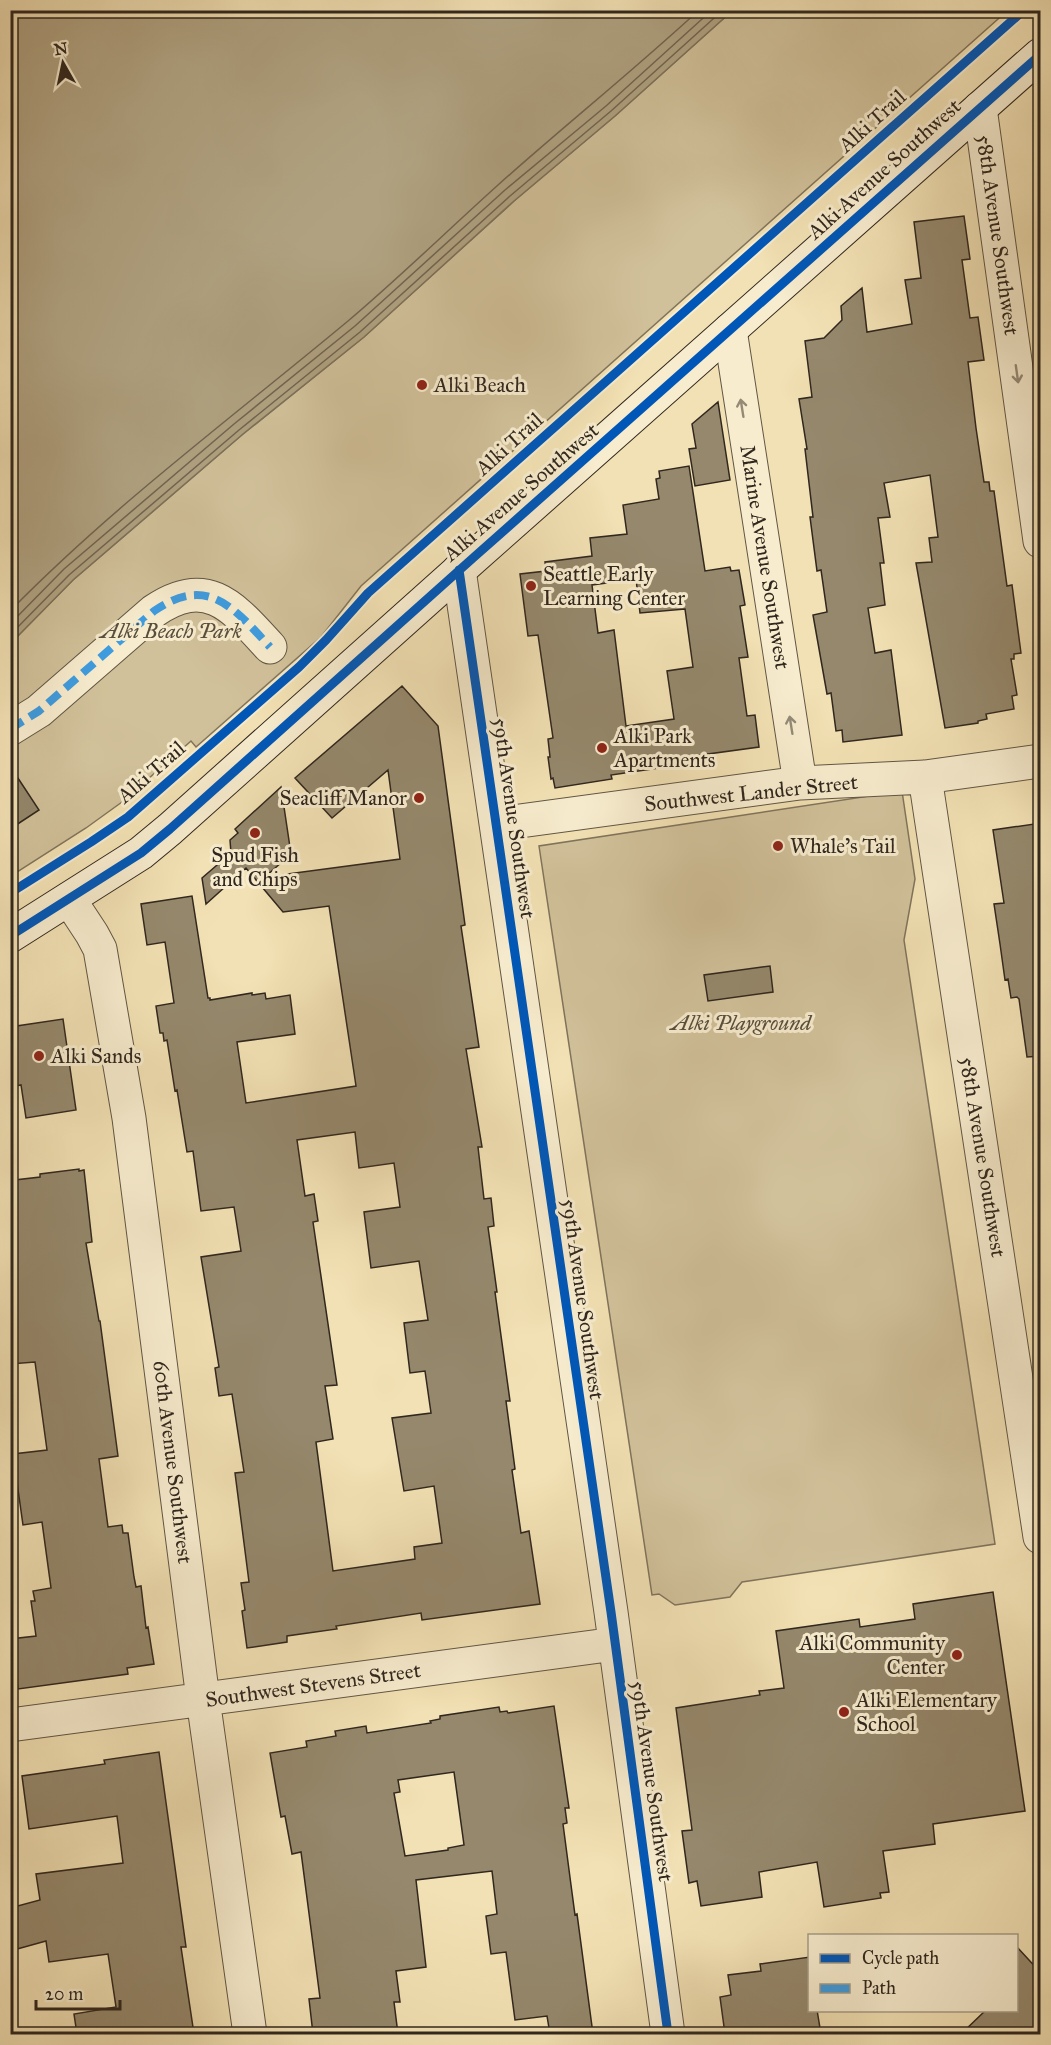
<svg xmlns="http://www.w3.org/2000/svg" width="1051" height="2045" font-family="'IM FELL Great Primer',serif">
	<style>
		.green { fill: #d1c19a; stroke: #80745c; stroke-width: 1.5 }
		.water { fill: #b0a281; stroke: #7d7159; stroke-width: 1.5 }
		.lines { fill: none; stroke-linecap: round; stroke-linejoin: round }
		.shore { stroke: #706450; stroke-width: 1.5 }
		.building { fill: #95886c; stroke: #30271e; stroke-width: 1.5; fill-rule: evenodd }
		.street-casing { stroke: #605644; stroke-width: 35 }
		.secondary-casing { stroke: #30271e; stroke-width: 35 }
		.street { stroke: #f7ecce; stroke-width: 33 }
		.secondary { stroke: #f7ecce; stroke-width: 33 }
		.quiet { stroke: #3e9ce0; stroke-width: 8; stroke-dasharray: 15 8; stroke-linecap: butt }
		.cycleway-casing { stroke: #f7ecce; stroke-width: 13 }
		.cycleway { stroke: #0057b8; stroke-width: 9 }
		.oneway { stroke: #948a76 }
		.poi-dot { fill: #8f2418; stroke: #f7ecce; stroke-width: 2 }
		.labels { text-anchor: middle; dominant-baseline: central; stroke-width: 6; stroke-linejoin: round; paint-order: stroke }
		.street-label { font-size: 21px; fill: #30271e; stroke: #f7ecce }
		.poi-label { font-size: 21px; fill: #30271e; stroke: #f7ecce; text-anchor: start }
		.park-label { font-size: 21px; font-style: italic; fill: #584e3d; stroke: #f7ecce }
	</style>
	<rect width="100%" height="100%" fill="#f2e1b4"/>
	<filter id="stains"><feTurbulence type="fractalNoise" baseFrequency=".00333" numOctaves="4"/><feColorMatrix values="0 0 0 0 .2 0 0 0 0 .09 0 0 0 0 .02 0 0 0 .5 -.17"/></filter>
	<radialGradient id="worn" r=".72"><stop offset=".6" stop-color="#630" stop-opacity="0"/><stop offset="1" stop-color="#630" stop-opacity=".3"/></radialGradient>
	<!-- green -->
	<path class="green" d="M732 11H1007L361 586 321 637 196 747 191 741 122 802 86 828 11 876V643L73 580 243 434 364 337 514 201 615 116Z
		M902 791 915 879 904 940 995 1544 742 1582 730 1597 675 1605 659 1594 652 1595 539 846Z"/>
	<!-- water -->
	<path class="water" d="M11 10H732V11L615 116 514 201 364 337 243 434 73 580 11 643Z"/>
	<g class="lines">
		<!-- shore -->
		<path class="shore" d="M10 611C114 505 234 416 348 321 399 278 448 230 498 185 564 126 633 71 699 10
			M10 624 64 569 234 424 355 326 505 190 606 106 712 10
			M10 635 69 575 239 430 360 332 510 196 611 111 723 10"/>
	</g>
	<!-- building -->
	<path class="building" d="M964 216 970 259 962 260 970 318 978 317 984 360 968 362 976 428 984 482H989L990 491H994L1007 586 1012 585 1021 653 1014 654V659H1011L1017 695 1012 696 1014 709 986 714 987 719 978 721V723L945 728 916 563 932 562 929 538 938 537 930 475 884 483 890 517 878 518 884 563H880L885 605 868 608 875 653 891 650 902 735 843 742 842 730 836 731 831 693 827 694 813 615 827 612 821 570 817 571 810 517H813L805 449H807L799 399 812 397 805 341 824 338 842 320 841 306 862 288 867 332 912 324 905 280 921 278 914 222Z
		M718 402 730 480 695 486 689 449 696 448 692 424Z
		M689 466 705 571 730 567 731 571 739 570 745 605 740 606 748 657 739 658 747 716 755 715 759 747 657 761 658 768 611 775 612 779 555 788 553 778 551 779 548 757H550L548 739 553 738 538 635 528 636 520 574 546 571 545 562 592 556 590 538 627 534 623 505 659 499 656 479 660 478 659 471ZM636 579 640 613 685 609 693 667 667 671 674 719 626 726 614 630 598 633 592 585Z
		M402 686 438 726 465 925 461 926 479 1047 466 1049 482 1147H478L484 1199 491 1198 494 1226 488 1227 497 1292H495L510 1401H506L515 1469 512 1470 521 1533 529 1531 540 1604 422 1620 421 1613 336 1626 337 1629 287 1636V1642L247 1648 242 1611 245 1610 241 1583 249 1582 235 1473 244 1472 232 1394 219 1396 215 1368 219 1367 201 1257 241 1251 234 1207 201 1211 193 1151 187 1152 177 1090 175 1091 167 1040 164 1041 163 1033H160L156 1006 174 1003 165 942 147 945 141 904 192 896 208 998H210V1000L252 993V995L265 993 266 999 290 995 295 1034 237 1042 246 1103 356 1086 329 906 283 912 246 868 206 904 202 878 231 853 230 840 238 833 235 829 281 787 291 854 265 877 400 859 388 770 332 818 295 778ZM355 1132 359 1168 394 1163 400 1207 364 1212 371 1268 419 1261 428 1320 404 1323 410 1373 425 1371 431 1413 392 1418 404 1491 434 1486 442 1543 414 1547 415 1559 333 1571 316 1442 333 1439 325 1386 337 1385 313 1222 318 1221 314 1194 305 1196 297 1140Z
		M10 766 39 810 10 829Z
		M1041 823V1056L1027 1057 1019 999 1017 997 1011 998 1008 979 1005 980 1000 944 994 904 1004 903 993 830Z
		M770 966 773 992 708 1001 704 975Z
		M63 1019 76 1110 26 1118 21 1085 10 1087V1027Z
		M79 1169V1171L84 1170 92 1242 86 1243 99 1321H100L118 1456 99 1459 108 1527 122 1525 123 1533H128L134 1577 136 1587 141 1586 146 1628 148 1627 154 1664 127 1668 128 1674 18 1689 17 1682 10 1683V1639L36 1636 31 1601H35L33 1591 51 1588 42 1522 23 1525 13 1454 47 1450 35 1362 10 1364V1184L16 1183 15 1180 40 1177V1174Z
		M993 1592 1025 1811 933 1824 935 1844 883 1851 889 1892 880 1893 881 1898 824 1907 817 1862 759 1872 762 1897 701 1906 697 1881 689 1883 682 1831 692 1830 676 1708 760 1695 759 1691 784 1688 776 1631 859 1619 860 1627 915 1619 913 1604Z
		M554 1706 569 1808H565L567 1823 563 1824 571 1885 575 1915 577 1914 593 2034H550L547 2016 515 2020 506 1952 491 1954 486 1916 497 1914 492 1871 416 1880 426 1967 396 1971 400 2002H394L398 2034H313L309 1999 320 1998 301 1852 292 1854 285 1816 281 1817 270 1753 307 1747 306 1741 336 1736 335 1731 366 1726 367 1733 431 1723 430 1721 440 1719V1716L499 1707 500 1712 507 1711 508 1713ZM454 1772 464 1845 448 1848V1850L405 1856 394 1793 400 1792 398 1780Z
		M159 1752 186 1947H181L194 2034H77L74 2014 116 2007 108 1954 49 1962 46 1941 10 1951V1908L40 1900 36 1874 123 1863 117 1816 29 1829 22 1776 105 1764 104 1760Z
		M1017 1947 1041 1973V2034H961L986 2010H1017Z
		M810 1957V2010H817L821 2034H725L720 1997 731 1995 728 1975 761 1971 760 1964Z"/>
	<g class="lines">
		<defs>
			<path id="street" d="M980 108 1040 541
				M730 330 800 783
				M459 570 611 1612 668 2034
				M10 729 39 711 154 611C208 574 234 608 270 647
				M925 777 1040 1537
				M498 824 800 783 925 777 1040 761
				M69 899 92 934 100 949 129 1118 203 1699 250 2034
				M10 1725 615 1644"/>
			<path id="secondary" d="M10 936 141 853 170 829 473 558 1040 55"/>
		</defs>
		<!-- street casing -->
		<use href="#street" class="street-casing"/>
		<!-- secondary casing -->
		<use href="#secondary" class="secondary-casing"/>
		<!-- street -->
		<use href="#street" class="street"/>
		<!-- secondary -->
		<use href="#secondary" class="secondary"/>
		<!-- quiet -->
		<path class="quiet" d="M10 729 39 711 154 611C208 574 234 608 270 647"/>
		<defs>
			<path id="cycleway" d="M459 570 611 1612 668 2034
				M10 893 91 842 128 817 299 667 326 640 368 593 1024 10
				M10 936 141 853 170 829 473 558 1040 55"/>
		</defs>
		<!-- cycleway casing -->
		<use href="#cycleway" class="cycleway-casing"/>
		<!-- cycleway -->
		<use href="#cycleway" class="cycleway"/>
	</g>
	<!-- one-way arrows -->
	<defs><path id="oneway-shaft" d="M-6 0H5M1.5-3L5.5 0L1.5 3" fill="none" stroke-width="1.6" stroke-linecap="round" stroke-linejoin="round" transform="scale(1.5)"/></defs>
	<g class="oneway">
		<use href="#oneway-shaft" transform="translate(1017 374) rotate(82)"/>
		<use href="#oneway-shaft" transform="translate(742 408) rotate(-99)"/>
		<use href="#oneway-shaft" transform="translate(791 725) rotate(-99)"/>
	</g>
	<!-- markers -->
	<g class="poi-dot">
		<circle cx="422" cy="385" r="6"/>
		<circle cx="531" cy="586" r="6"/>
		<circle cx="602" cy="748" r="6"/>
		<circle cx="419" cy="798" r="6"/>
		<circle cx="255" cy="833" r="6"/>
		<circle cx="778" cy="846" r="6"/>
		<circle cx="39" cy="1056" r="6"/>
		<circle cx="957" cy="1655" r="6"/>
		<circle cx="844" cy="1712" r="6"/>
	</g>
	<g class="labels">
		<!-- street labels -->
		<g class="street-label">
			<text transform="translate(872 121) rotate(-42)">Alki Trail</text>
			<text transform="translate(884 169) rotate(-42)">Alki Avenue Southwest</text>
			<text transform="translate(998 235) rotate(82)">58th Avenue Southwest</text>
			<text transform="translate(509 444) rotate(-42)">Alki Trail</text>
			<text transform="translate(521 492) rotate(-41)">Alki Avenue Southwest</text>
			<text transform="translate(765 557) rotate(81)">Marine Avenue Southwest</text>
			<text transform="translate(151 772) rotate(-41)">Alki Trail</text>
			<text transform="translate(751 793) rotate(-6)">Southwest Lander Street</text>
			<text transform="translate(514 818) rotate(82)">59th Avenue Southwest</text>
			<text transform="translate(983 1157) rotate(81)">58th Avenue Southwest</text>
			<text transform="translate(583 1299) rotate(82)">59th Avenue Southwest</text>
			<text transform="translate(173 1462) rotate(83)">60th Avenue Southwest</text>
			<text transform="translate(313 1685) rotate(-8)">Southwest Stevens Street</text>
			<text transform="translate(652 1781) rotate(82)">59th Avenue Southwest</text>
		</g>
		<!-- poi labels -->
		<g class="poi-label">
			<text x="434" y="385">Alki Beach</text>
			<text x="543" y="574">Seattle Early<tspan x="543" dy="24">Learning Center</tspan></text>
			<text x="614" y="736">Alki Park<tspan x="614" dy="24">Apartments</tspan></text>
			<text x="407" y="798" text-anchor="end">Seacliff Manor</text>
			<text x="790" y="846">Whale's Tail</text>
			<text x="255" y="855" text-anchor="middle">Spud Fish<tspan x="255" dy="24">and Chips</tspan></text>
			<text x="51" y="1056">Alki Sands</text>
			<text x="945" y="1643" text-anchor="end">Alki Community<tspan x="945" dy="24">Center</tspan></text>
			<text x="856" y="1700">Alki Elementary<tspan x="856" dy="24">School</tspan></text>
		</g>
		<!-- park labels -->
		<g class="park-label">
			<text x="171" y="631">Alki Beach Park</text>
			<text x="741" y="1023">Alki Playground</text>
		</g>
	</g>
	<!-- margin -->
	<rect width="1051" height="2045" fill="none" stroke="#f2e1b4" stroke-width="36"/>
	<rect x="12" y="12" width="1027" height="2021" fill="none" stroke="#30271e" stroke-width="3"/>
	<rect x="18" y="18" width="1015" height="2009" fill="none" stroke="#30271e" stroke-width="1.5"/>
	<!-- legend -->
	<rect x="808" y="1934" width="210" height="78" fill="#f7ecce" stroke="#a79d88" stroke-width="1.5"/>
	<rect x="820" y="1954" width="30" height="9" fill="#0057b8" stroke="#a79d88" stroke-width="1.5"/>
	<text x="862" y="1964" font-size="18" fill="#30271e">Cycle path</text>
	<rect x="820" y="1984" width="30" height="9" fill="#3e9ce0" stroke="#a79d88" stroke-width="1.5"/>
	<text x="862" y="1994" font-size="18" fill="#30271e">Path</text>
	<!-- north arrow -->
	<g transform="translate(63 63) rotate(351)" stroke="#f7ecce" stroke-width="4.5" paint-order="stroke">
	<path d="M0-4.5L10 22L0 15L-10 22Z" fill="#30271e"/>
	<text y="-9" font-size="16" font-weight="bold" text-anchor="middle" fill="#30271e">N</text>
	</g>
	<!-- scale -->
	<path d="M36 2000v9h84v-9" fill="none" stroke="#30271e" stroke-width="3"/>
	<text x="45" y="2000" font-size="18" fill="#30271e" stroke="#f7ecce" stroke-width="4.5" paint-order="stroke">20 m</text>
	<rect width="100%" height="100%" filter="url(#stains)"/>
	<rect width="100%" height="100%" fill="url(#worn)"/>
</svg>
